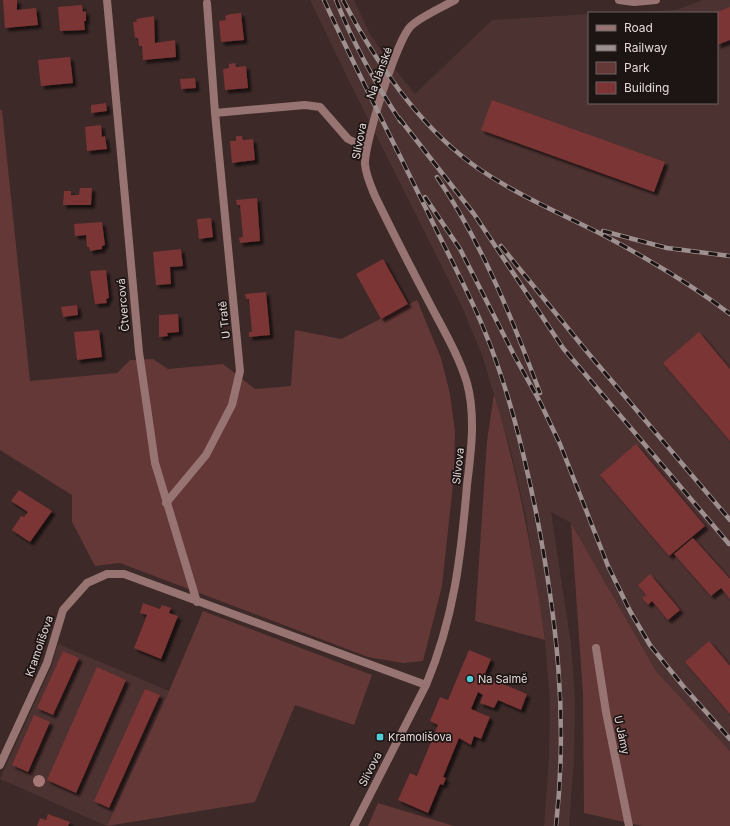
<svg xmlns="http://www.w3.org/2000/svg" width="730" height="826" font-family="Inter,sans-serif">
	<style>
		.built { fill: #4c3231 }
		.green { fill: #643837 }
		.building { fill: #7c3435; filter: url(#shadow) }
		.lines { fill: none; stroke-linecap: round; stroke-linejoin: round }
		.minor { stroke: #977472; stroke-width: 8 }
		.rail-casing { stroke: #9e908f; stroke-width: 4.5 }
		.rail { stroke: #1d1514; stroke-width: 3; stroke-dasharray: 9; stroke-linecap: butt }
		.tree { fill: #a67977 }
		.poi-dot { fill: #52ccd6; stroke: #1d1514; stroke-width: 1.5 }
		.labels { text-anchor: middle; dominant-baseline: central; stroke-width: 3.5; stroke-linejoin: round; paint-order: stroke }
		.street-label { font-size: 11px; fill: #e5d9d8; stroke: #1d1514 }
		.poi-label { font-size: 11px; fill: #e5d9d8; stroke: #1d1514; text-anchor: start }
	</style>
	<defs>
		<filter id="shadow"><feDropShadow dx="3.5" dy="3.5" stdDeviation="1" flood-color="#0009"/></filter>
	</defs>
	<rect width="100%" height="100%" fill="#3c2928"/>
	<!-- built -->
	<path class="built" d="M310 0H354L370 34 387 59 415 94 492 20 589 14V103H717V13H616L676 10 703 0H730V751L656 671 571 523 551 512 571 644 575 700 574 760 569 826H544L549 759 550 700 545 640 526 517 511 452 482 355 462 307 349 81Z
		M58 644 169 691 107 826 0 779 52 665Z"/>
	<!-- green -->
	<path class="green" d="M0 110H2L30 381 117 373 130 360 153 359 168 369 223 364 255 389 291 386 295 330 341 339 417 300 441 358 450 394 455 432 454 475 442 586 423 661 403 663 368 657 120 563 95 566 72 522V495L0 450Z
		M494 394C519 477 533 555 545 640L475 621 487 441Z
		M571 523 656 671 730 751V826H642L584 813 583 694Z
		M203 611 372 675 354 725 295 705 255 802 107 826 169 691Z
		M378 803 454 826H368Z"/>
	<!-- building -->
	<path class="building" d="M3 0H17V10L36 8 38 25 5 28Z
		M82 5 83 12 86 11V21H84L85 30 60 31 58 7Z
		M730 7V40L717 45V13H714Z
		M241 13 244 40 221 42 219 21 226 20 225 16 230 14Z
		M154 16 155 43 175 40 176 57 143 60 142 46H139L138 38H135L133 22H137L136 19Z
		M70 57 73 83 41 86 38 60Z
		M235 63 236 67 246 66 248 88 225 90 223 69 229 68V64Z
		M195 78 196 88 181 89 180 79Z
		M492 100 665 162 654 192 481 130Z
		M106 103 107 111 91 113V105Z
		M101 125 102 137 105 136 107 149 87 151 85 127Z
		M236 136H242L243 140 253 139 255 160 232 163 230 141H236Z
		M80 188H92L91 205H63L64 191H71V195H79Z
		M257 198 260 241 240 243 239 238 243 237 240 205H237L236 200Z
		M211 218 213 237 199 239 197 219Z
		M102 222 105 245 102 246V249L90 251 89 247H87L86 235 75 236 74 224Z
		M181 249 183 266 170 267 171 284 156 285 153 252Z
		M383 259 408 304 381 319 356 274Z
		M106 270 109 298 106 299 107 303 95 304 90 271Z
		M266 292 270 335 249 337V332H252L249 299H246L245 294Z
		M77 305 78 315 63 317 61 307Z
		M178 314 179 332 167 333 168 336 159 337V315Z
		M99 330 102 357 77 360 74 332Z
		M699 332 730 369V441L663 363Z
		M636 444 705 526 669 556 600 475Z
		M19 490 52 511 30 542 12 530 21 516 24 517 28 512 11 501Z
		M693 538 730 579V599L721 588 711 596 674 554Z
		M650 574 680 610 668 620 652 601 648 605 642 598 646 595 638 585Z
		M143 603 160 609 162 605 171 608 169 613 178 616 161 659 134 648 147 615 140 613Z
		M709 641 730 666V714L685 662Z
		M469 650 491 659 484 676 527 694 521 710 498 700 494 708 480 703 483 695 478 692 471 709 490 717 481 739 474 736 471 745 459 738 443 777 446 778 443 785 440 784 428 813 398 800 410 773 417 776 438 725 430 721 440 697 448 700Z
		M63 651 79 658 53 715 37 708Z
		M97 667 126 680 76 793 47 780Z
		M145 689 160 695 109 808 94 801Z
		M34 715 50 722 28 772 12 765Z
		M48 814 70 822 68 826H37L40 818 46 820Z"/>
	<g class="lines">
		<!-- minor -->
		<path class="minor" d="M107 0 139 352 155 463 197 602
			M619 0 634 2 656 0
			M215 113 305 105 320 107 348 139 367 148
			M166 503 206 455 232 405 240 371 215 113 207 3
			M596 648 606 712 629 826
			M0 765 47 663 63 610 87 583 107 574H124L426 685
			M354 826 426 685C454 618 461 557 467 485 471 452 476 416 467 383 459 356 444 331 431 306 412 270 393 233 375 196 371 186 366 176 365 164 364 144 397 39 411 26 420 17 443 7 455 0"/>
		<defs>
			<path id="rail" d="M324 0C358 74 396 147 432 221 449 256 468 291 483 327 508 387 523 449 536 512 557 620 568 717 556 826
				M336 0C353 43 375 83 401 122
				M343 0C375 61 421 129 479 169 519 196 564 215 607 237 650 260 692 285 730 314
				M399 118 474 214 563 348 729 544
				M437 177C482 243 512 318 540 393
				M425 197 460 249 514 355 540 402 560 444 608 566 630 611 650 645 683 686 730 739
				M603 231 667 248 730 256
				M501 246 588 353 730 520"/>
		</defs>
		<!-- rail casing -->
		<use href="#rail" class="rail-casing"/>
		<!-- rail -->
		<use href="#rail" class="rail"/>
	</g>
	<!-- trees -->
	<circle class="tree" cx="39" cy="781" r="6"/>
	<!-- markers -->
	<g class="poi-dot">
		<circle cx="470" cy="679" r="4"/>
		<rect x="376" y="733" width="8" height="8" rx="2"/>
	</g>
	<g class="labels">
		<!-- street labels -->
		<g class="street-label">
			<text transform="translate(379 73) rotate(-70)">Na Jánské</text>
			<text transform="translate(359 141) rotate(-79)">Slívova</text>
			<text transform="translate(123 305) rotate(-95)">Čtvercová</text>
			<text transform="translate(224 320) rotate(-96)">U Tratě</text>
			<text transform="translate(458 466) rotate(-84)">Slívova</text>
			<text transform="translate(39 646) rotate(-71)">Kramolišova</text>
			<text transform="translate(622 735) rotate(78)">U Jámy</text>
			<text transform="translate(370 769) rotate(-63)">Slívova</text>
		</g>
		<!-- poi labels -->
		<g class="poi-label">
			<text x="478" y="679">Na Salmě</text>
			<text x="388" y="737">Kramolišova</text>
		</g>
	</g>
	<!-- legend -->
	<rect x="588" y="12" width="130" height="92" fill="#1d1514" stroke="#6d6362"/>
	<rect x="596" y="25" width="20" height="6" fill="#977472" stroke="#6d6362"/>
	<text x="624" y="32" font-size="12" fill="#e5d9d8">Road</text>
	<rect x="596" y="45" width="20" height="6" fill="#9e908f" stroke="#6d6362"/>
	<text x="624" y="52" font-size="12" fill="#e5d9d8">Railway</text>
	<rect x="596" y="62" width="20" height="12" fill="#643837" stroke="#6d6362"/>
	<text x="624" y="72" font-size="12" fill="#e5d9d8">Park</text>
	<rect x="596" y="82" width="20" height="12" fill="#7c3435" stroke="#6d6362"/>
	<text x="624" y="92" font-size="12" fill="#e5d9d8">Building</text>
</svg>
